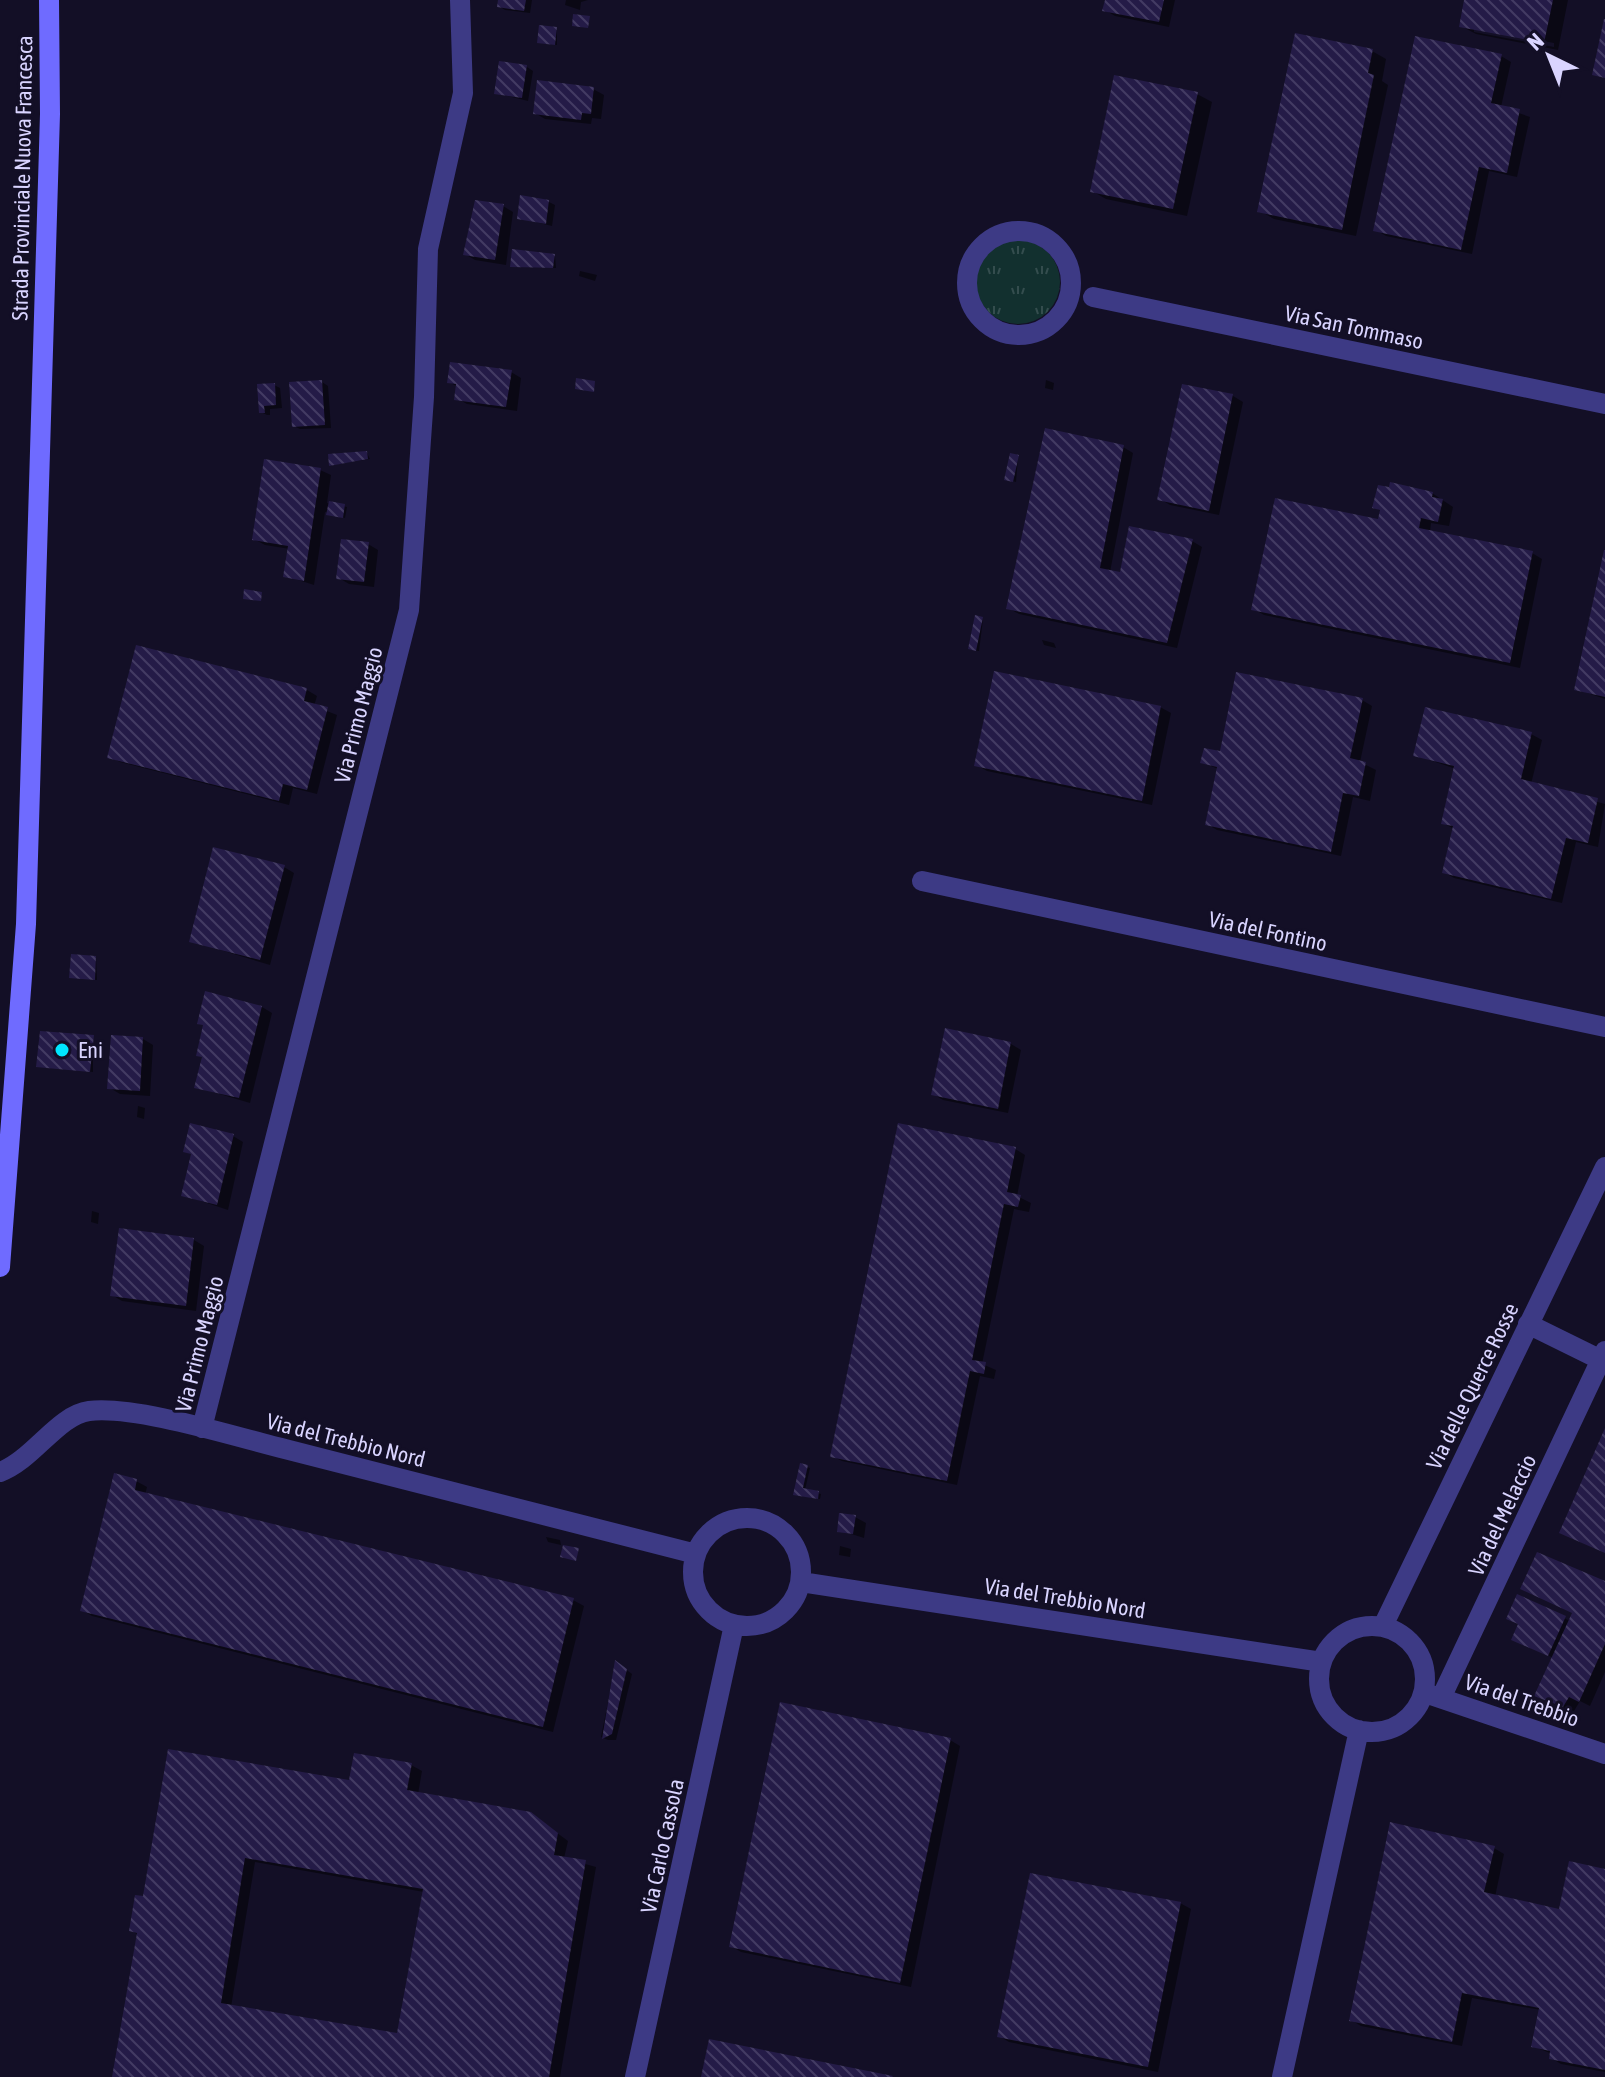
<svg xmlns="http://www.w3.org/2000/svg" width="1605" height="2077" font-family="'Asap Condensed',sans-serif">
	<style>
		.grass { fill: url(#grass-tufts) }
		.shadow { fill: #0007; fill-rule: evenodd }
		.building { fill: url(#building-back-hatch); fill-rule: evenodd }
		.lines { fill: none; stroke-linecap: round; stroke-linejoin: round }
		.street { stroke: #3d3a85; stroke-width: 20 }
		.secondary { stroke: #6f6bff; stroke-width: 20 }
		.poi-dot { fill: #00e5ff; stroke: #130f26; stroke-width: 3 }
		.labels { text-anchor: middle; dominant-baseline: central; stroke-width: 6; stroke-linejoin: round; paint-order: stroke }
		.street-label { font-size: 22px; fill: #d9d4ff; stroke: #130f26 }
		.poi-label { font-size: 22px; fill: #d9d4ff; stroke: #130f26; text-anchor: start }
	</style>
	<defs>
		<pattern id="grass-tufts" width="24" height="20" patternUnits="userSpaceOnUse" patternTransform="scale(2)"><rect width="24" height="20" fill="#12302f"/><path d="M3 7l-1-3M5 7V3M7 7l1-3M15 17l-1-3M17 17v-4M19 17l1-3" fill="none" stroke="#344d4e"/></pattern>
		<pattern id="building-back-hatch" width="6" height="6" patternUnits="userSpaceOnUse" patternTransform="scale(2)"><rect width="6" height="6" fill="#241b47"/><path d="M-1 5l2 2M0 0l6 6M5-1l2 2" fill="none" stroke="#433b63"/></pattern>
	</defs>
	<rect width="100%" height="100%" fill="#130f26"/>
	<!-- grass -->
	<path class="grass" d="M976 282a42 42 0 1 1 84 0a42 42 0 1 1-84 0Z"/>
	<!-- shadow -->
	<path class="shadow" d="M500 0H532L530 13 505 10 499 6Z
		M566 0H588L581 2 580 10 565 5Z
		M1107 0H1175L1169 27 1115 16 1105 10Z
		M1467 0H1568L1558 50 1476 34 1461 26ZM1474 28 1554 43V47L1474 32Z
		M557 29V45L542 43Z
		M1372 51 1386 59 1382 81 1388 85 1356 236 1274 219 1260 211Z
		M1501 56 1511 62 1501 107 1530 117 1517 177 1489 171 1472 254 1386 236 1376 230Z
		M527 67 533 71 528 101 496 93Z
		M593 89 604 95 601 119 592 118 591 124 545 119 535 113Z
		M1197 94 1212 102 1187 216 1106 199 1092 191Z
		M549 202 555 205 552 226 519 218Z
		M503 206 513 212 506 265 475 260 465 254Z
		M555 256 556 268 515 267Z
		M580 271 597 275 595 281 579 276Z
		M511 372 521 378 517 411 467 404 456 398 458 387 449 382Z
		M1046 380 1054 383 1053 390 1045 388Z
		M322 382 328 386 331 428 300 429 294 426Z
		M274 385 280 388 282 408 270 409V415H267L261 412Z
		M1184 386 1233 396 1243 402 1219 515 1170 505 1160 499Z
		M1123 447 1133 453 1110 572 1121 575 1192 541 1202 547 1177 648 1019 614 1008 608Z
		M367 453 370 459 331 465Z
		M1018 457 1016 482 1009 480Z
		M320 470 331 475 327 503 347 507 345 518 325 512 314 585 286 576 290 549 265 545 254 539Z
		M1391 490 1432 493 1453 507 1449 526 1431 523 1430 532 1532 553 1542 559 1520 668 1264 615 1254 609 1380 521 1382 512 1375 507Z
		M368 544 378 550 374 587 349 584 339 578Z
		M1605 553V699L1576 689Z
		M983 619 979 651 973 650Z
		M1042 640 1054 643 1056 648 1044 645Z
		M307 690 317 696 314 706 337 715 317 794 293 788 289 805 120 762 110 757Z
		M1362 700 1372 706 1360 762 1376 770 1370 801 1353 797 1341 856 1217 830 1207 824 1218 769 1202 762Z
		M1160 707 1171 713 1152 805 987 771 977 765Z
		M1531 734 1542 740 1531 784 1605 804 1598 847 1576 842 1562 903 1454 878 1444 872 1454 829 1443 823 1456 769 1415 755Z
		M284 867 294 873 270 965 191 941Z
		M96 958 97 980 71 977Z
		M262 1007 272 1013 250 1103 196 1087 204 1058 198 1055Z
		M946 1031 1011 1044 1021 1050 1008 1113 943 1100 933 1094Z
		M93 1037V1072L38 1066Z
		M143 1039 153 1045 150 1096 120 1094 110 1088Z
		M138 1106 145 1108 144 1119 137 1117Z
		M233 1136 243 1142 228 1210 183 1195 193 1155 185 1151Z
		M1015 1149 1025 1155 1017 1196 1031 1203 1029 1212 1014 1209 982 1364 996 1370 994 1379 980 1376 957 1485 842 1461 832 1456Z
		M92 1211 99 1213 98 1224 91 1222Z
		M194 1240 204 1246 196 1311 122 1301 112 1295Z
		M801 1465 810 1468 805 1490 821 1494 820 1499 798 1495Z
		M136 1481 147 1487 145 1495 573 1600 584 1606 553 1732 92 1616 82 1610Z
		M855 1517 866 1523 864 1538 839 1530Z
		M546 1537 560 1540 561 1545 548 1542Z
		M840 1546 851 1549 850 1557 839 1555Z
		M1605 1583V1672L1590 1706 1580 1701 1574 1711 1547 1701 1554 1658 1524 1645 1518 1596 1570 1621Z
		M616 1662 632 1674 616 1740H608L601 1737Z
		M950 1740 960 1746 911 1987 741 1952 731 1946Z
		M411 1765 422 1771 418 1794 530 1813 568 1841 564 1858 596 1867 560 2077H114L138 1935 131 1930 145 1899 351 1782ZM255 1862 424 1892 399 2036 231 2007Z
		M1494 1848 1504 1854 1495 1897 1561 1911 1605 1871V2072L1561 2064 1551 2058 1552 2054 1533 2046 1541 2010 1472 1998 1462 2046 1361 2026 1351 2020Z
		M1180 1903 1191 1909 1158 2072 1009 2042 999 2036Z"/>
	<!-- building -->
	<path class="building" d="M498 0H526L524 11 497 7Z
		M1105 0H1164L1159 22 1102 11Z
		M1464 0H1553L1544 43 1459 27Z
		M573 14 590 16 588 28 572 26Z
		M1604 19H1605V78L1592 75Z
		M539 25 557 27 555 45 537 43Z
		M1295 33 1373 49 1368 73 1374 75 1342 230 1257 212Z
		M1415 36 1502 54 1491 103 1520 109 1507 173 1479 167 1461 250 1373 231Z
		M499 61 527 65 522 98 494 94Z
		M1114 75 1198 92 1173 209 1090 192Z
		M537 80 594 87 591 114 582 113 581 120 533 114Z
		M520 195 549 200 546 224 517 219Z
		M475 200 504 204 495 260 463 255Z
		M512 249 555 254 553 268 510 267Z
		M450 362 512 370 506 407 454 400 456 384 447 383Z
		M576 378 595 381 594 392 575 389Z
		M322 380 325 425 292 427 289 382Z
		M275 383 276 405 264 406 265 413H259L257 384Z
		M1182 384 1233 394 1209 511 1157 500Z
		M1045 428 1124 445 1100 568 1120 572 1129 526 1193 539 1167 643 1006 609Z
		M367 451 368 459 329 466 328 454Z
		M1010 453 1019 455 1013 482 1004 480Z
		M264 459 321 468 304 581 283 577 288 546 252 540Z
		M1390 482 1433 492 1432 497 1443 499 1438 522 1421 518 1419 528 1533 551 1510 663 1251 610 1275 498 1378 519 1380 510 1372 508 1378 485 1389 487Z
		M329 501 345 504 343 518 326 515Z
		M341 539 369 542 364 582 336 579Z
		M1604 550H1605V697L1574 690Z
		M244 589 262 592 261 601 243 599Z
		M975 615 983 617 976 651 968 649Z
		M136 645 307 688 304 701 328 707 307 790 283 784 279 801 107 758Z
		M994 671 1161 706 1142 801 974 766Z
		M1236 672 1363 698 1350 758 1366 762 1359 796 1343 793 1331 852 1205 825 1217 767 1200 763 1204 748 1220 751Z
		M1425 707 1532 732 1521 779 1598 798 1588 843 1566 838 1551 899 1442 873 1453 826 1441 824 1454 766 1413 756Z
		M213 847 285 865 260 960 189 942Z
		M71 954 96 956 95 980 69 978Z
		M205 991 262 1006 239 1098 194 1088 202 1057 196 1056 203 1025 197 1024Z
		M945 1028 1011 1042 998 1109 931 1095Z
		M40 1031 94 1035 90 1072 36 1067Z
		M111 1035 143 1037 140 1091 107 1089Z
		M190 1123 234 1134 217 1205 181 1196 191 1154 183 1152Z
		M898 1123 1016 1147 1007 1192 1021 1195 1018 1207 1004 1204 972 1360 986 1362 984 1374 970 1371 947 1481 830 1457Z
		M119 1228 194 1238 186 1306 110 1296Z
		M1605 1428V1553L1559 1533Z
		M800 1463 808 1465 803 1488 819 1491 818 1499 793 1495Z
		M114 1473 137 1479 135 1490 574 1598 543 1727 80 1611Z
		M839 1513 856 1515 853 1534 837 1532Z
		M563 1545 579 1548 576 1561 560 1557Z
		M1537 1552 1605 1581V1644L1579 1702 1569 1697 1563 1707 1534 1696 1572 1613 1520 1589Z
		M1517 1594 1566 1616 1548 1656 1511 1640 1518 1624 1506 1619Z
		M615 1660 627 1669 612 1734 602 1739Z
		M780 1702 951 1738 900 1983 729 1947Z
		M168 1749 349 1780 354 1753 412 1763 407 1790 531 1812 558 1833 554 1855 586 1860 549 2077H112L137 1933 129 1931 135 1895 143 1896ZM245 1858 423 1889 397 2033 221 2003Z
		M1390 1822 1495 1846 1484 1892 1533 1903 1559 1909 1569 1861 1605 1869V2070L1549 2059 1550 2051 1531 2047 1539 2008 1462 1993 1452 2042 1349 2021Z
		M1030 1873 1181 1902 1148 2067 997 2037Z
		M709 2039 893 2076 892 2077H701Z"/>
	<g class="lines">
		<!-- street -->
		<path class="street" d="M967 283a52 52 0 1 1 104 0a52 52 0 1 1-104 0Z
			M1093 297 1605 404
			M922 881 1605 1027
			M1528 1324 1605 1362
			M202 1428 409 610 424 397 428 249 463 93 460 0
			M0 1472C33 1460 58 1415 89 1411 135 1405 236 1437 285 1449 422 1484 559 1519 696 1554
			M693 1572a54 54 0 1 1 108 0a54 54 0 1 1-108 0Z
			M801 1582 1322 1662
			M1383 1626 1605 1167
			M1319 1679a53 53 0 1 1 106 0a53 53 0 1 1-106 0Z
			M1431 1695 1605 1754
			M1441 1698 1605 1351
			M635 2077 734 1625
			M1282 2077 1359 1730"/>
		<!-- secondary -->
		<path class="secondary" d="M0 1267 26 924 50 114 49 0"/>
	</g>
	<!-- markers -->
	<circle class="poi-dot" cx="62" cy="1050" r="8"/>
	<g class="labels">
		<!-- street labels -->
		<g class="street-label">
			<text transform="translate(22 178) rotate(-89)">Strada Provinciale Nuova Francesca</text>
			<text transform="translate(1354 327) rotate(12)">Via San Tommaso</text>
			<text transform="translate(358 715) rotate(-76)">Via Primo Maggio</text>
			<text transform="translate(1268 931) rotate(12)">Via del Fontino</text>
			<text transform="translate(199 1344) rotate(-76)">Via Primo Maggio</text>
			<text transform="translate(1472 1386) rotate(-64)">Via delle Querce Rosse</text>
			<text transform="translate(346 1440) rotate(14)">Via del Trebbio Nord</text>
			<text transform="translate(1502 1515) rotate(-65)">Via del Melaccio</text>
			<text transform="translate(1065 1598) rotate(9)">Via del Trebbio Nord</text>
			<text transform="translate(1522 1700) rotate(19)">Via del Trebbio</text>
			<text transform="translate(662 1846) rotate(-78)">Via Carlo Cassola</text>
		</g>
		<!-- poi labels -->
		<g class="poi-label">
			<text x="78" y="1050">Eni</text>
		</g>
	</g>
	<!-- north arrow -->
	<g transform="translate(1549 56) rotate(317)" stroke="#130f26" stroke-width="6" paint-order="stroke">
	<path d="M0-6L14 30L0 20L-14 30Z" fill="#d9d4ff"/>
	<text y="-12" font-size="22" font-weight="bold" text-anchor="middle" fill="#d9d4ff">N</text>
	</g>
</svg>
